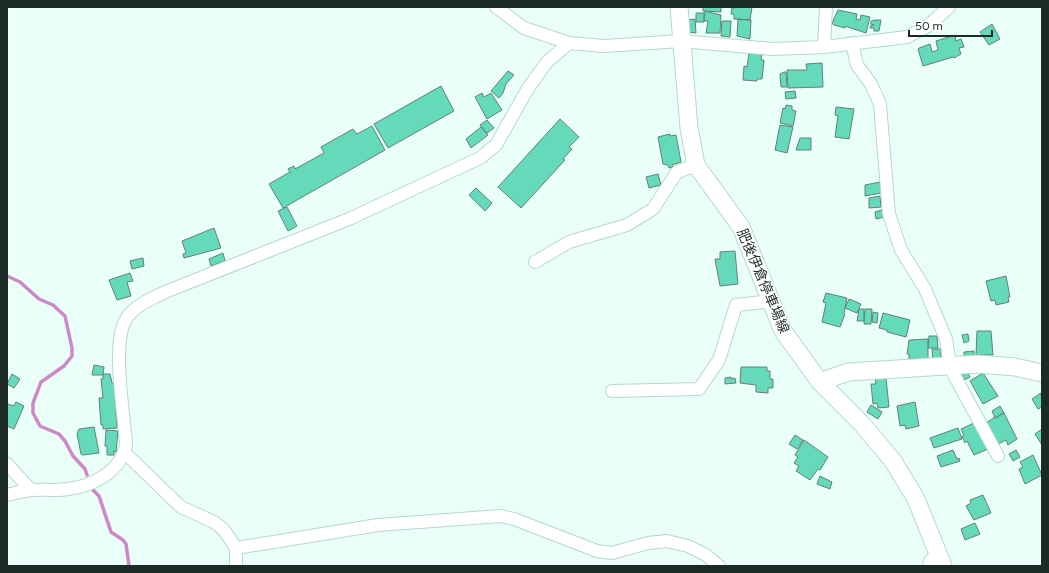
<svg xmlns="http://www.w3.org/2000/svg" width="1049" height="573" font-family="Figtree,'Noto Sans JP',sans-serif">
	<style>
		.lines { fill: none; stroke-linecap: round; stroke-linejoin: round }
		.stream { stroke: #cd89c7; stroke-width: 3.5 }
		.building { fill: #64dabb; stroke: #618278 }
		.street-casing { stroke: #b5d8cd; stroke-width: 14 }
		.secondary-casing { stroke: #b5d8cd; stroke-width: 19 }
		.street { stroke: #fff; stroke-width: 12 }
		.secondary { stroke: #fff; stroke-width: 17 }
		.labels { text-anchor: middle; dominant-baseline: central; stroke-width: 3; stroke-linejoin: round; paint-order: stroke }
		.street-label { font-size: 14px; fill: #1c2a25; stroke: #fff }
	</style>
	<rect width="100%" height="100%" fill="#e9fff8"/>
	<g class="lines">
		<!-- stream -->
		<path class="stream" d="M7 276 20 282 39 299 53 305 65 316 72 348V356L64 366 41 382 33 403V413L40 426 59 434 65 441 73 456 85 469 87 475
			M93 490 99 496 111 532 123 540 126 544 129 566"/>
	</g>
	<!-- building -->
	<path class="building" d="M703 7H721V12L703 11Z
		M732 7H752L750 20 734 19V14H731L732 8H734Z
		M838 10 857 14 856 19 860 20 861 15 870 17 866 33 845 26V28L834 25 832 23Z
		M705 11 721 15 720 33H706L708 21H704Z
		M696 13H704V22H696Z
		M695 19 696 33 686 32 685 20Z
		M738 19 751 20 750 39 737 36Z
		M875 20H881L879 31H874V28H870L871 25H874L871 24V21Z
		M722 21H731L730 37 721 36Z
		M992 24 1000 39 989 45 980 32Z
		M955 35 956 41 961 39 964 47 959 48 961 54 954 58 953 57 923 66 918 49 919 48 930 44 932 52 938 50 936 41Z
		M749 53 762 54 761 60H764L762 79H757V81L743 80 744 66 747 67Z
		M822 63 823 87 788 88 787 70H807L806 64Z
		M508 71 514 75 506 84 503 93 499 98 491 91Z
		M784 72H786L787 87H781L780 74Z
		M441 86 454 111 388 148 374 124Z
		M795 91 796 98 786 99 785 92Z
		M482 93 484 97 491 93 502 110 487 119 475 97Z
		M786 105 792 106V110L796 111 793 126 780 123 783 108 785 109Z
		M836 107 854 109 849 139 835 137 838 116 835 115Z
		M560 119 579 137 569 147 572 149 563 159 565 160 521 208 498 187Z
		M487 120 494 128 487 133 480 125Z
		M780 125 793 127 787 153 775 150Z
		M372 126 385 150 283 208 269 184 290 172 288 169 294 166 295 169 324 153 321 147 353 129 357 134Z
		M481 127 488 135 471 148 466 139Z
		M670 134V136L676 135 681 162 672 165 673 167 669 168 668 165 663 164 658 137Z
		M800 138H811V150H796Z
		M658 174 661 185 649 188 646 177Z
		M880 182 881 193 865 196V185Z
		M476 188 492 203 485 211 469 195Z
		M880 196 881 207 869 208V198Z
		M287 207 297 226 288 231 278 211Z
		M885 209V217L876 219 875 212Z
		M214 228 221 248 184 258 183 254 186 253 182 241Z
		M735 251 738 284 720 286 715 259H720V252Z
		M223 253 225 261 211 266 209 259Z
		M143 258 144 266 132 269 130 261Z
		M130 273 133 281 127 282 131 296 117 300 109 280Z
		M1006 276 1010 297H1008L1009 302 996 305 995 300 991 301 986 281Z
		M826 293 847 298 844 313 845 314 840 327 822 322 826 303 823 302Z
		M849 299 861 304 857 313 845 308Z
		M859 309H864V321H857Z
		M865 309H872L871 324H864Z
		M873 312 878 313 877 323 872 322Z
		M883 313 910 320 906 337 887 332V330L879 328Z
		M977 331H991L993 355H976Z
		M968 334 969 341 964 343 962 335Z
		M929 336H937L938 348H928Z
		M928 339V359H909V354H907L909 340Z
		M932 349H941V360L933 361Z
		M974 351V360L964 361V352Z
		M94 365 104 367 103 375H92Z
		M741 367H767V371H770V379H773V388H768V393L756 392V385L740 383Z
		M966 370 970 377 962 381 958 374Z
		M983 373 998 396 983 404 970 381Z
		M12 374 20 379 14 388 7 384Z
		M103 374H110L112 383H114L117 428 103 429V425H101L99 398H103L101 379H103Z
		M731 377V379L735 378 736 383 725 384V378Z
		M886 378 889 407 878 408 877 403 873 404 871 384H876L875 379Z
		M1041 393 1042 407 1038 409 1032 399Z
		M16 402 24 406 14 429 7 426V406L8 404 14 406Z
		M915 402 919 426 906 429 905 425 900 426 897 406Z
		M871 405 882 412 878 419 867 412Z
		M1000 406 1004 413 995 418 992 411Z
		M1004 413 1017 439 1008 445 1006 440 998 444 986 423 995 417V418Z
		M976 422 988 449 974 455 967 441 965 443 962 436 964 435 961 429Z
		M94 427 99 453 83 455 81 454 77 434 79 429Z
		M958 428 962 439 934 448 930 438Z
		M1042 429V445L1035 434Z
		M106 430 118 431 116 452 114 451V455H107V446H105Z
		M795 435 803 440 797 449 789 444Z
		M804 440 828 457 820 470 818 469 810 480 796 471 799 466 794 463 798 457 795 455Z
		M953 450 957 459 959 458 960 461 941 467 937 456Z
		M1016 450 1020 457 1013 461 1009 454Z
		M1033 455 1042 475 1025 484 1019 469 1023 467 1020 462Z
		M820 476 832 482 830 489 817 484Z
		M983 495 991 513 974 520 966 506 971 503 970 500Z
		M975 523 980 534 965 540 961 529Z"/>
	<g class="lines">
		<defs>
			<path id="street" d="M496 7 524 28 569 43 604 46 681 41 773 49 824 47 907 37 928 26 949 7
				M852 43 857 65 871 84 880 104 889 214 901 250 925 289 946 339 950 366 954 375 998 456
				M824 47 826 7
				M535 262 569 242 627 225 653 209 677 172 696 165
				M612 391 699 389 719 360 736 305 772 301
				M125 453 181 507 214 522 224 530 236 548V566
				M7 464 31 490
				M7 495C15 493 23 491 31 490 43 489 56 491 68 489 93 486 122 471 126 444 124 414 112 346 125 321 133 306 151 299 165 292L349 219 480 158 496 145 527 90 547 62 569 43
				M236 548 378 525 501 516 514 519 597 551 612 553 648 543 667 541 688 546 706 555 719 566
				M929 566 930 561 939 552"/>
			<path id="secondary" d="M679 7 689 128 696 165 741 227 783 331 820 382 862 424 893 461 916 499 943 566
				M820 382 848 372 978 364 1015 367 1042 373"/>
		</defs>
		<!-- street casing -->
		<use href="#street" class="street-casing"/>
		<!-- secondary casing -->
		<use href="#secondary" class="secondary-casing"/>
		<!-- street -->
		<use href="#street" class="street"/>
		<!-- secondary -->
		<use href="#secondary" class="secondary"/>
	</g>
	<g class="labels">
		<!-- street labels -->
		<g class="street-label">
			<text transform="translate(763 281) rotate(67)">肥後伊倉停車場線</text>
		</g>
	</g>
	<!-- border -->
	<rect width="1049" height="573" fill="none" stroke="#1c2a25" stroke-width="16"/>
	<!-- scale -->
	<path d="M909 30v6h83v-6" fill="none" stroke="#1c2a25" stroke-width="2"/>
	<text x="915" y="30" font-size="12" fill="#1c2a25" stroke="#ffffff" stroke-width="3" paint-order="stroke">50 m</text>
</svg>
